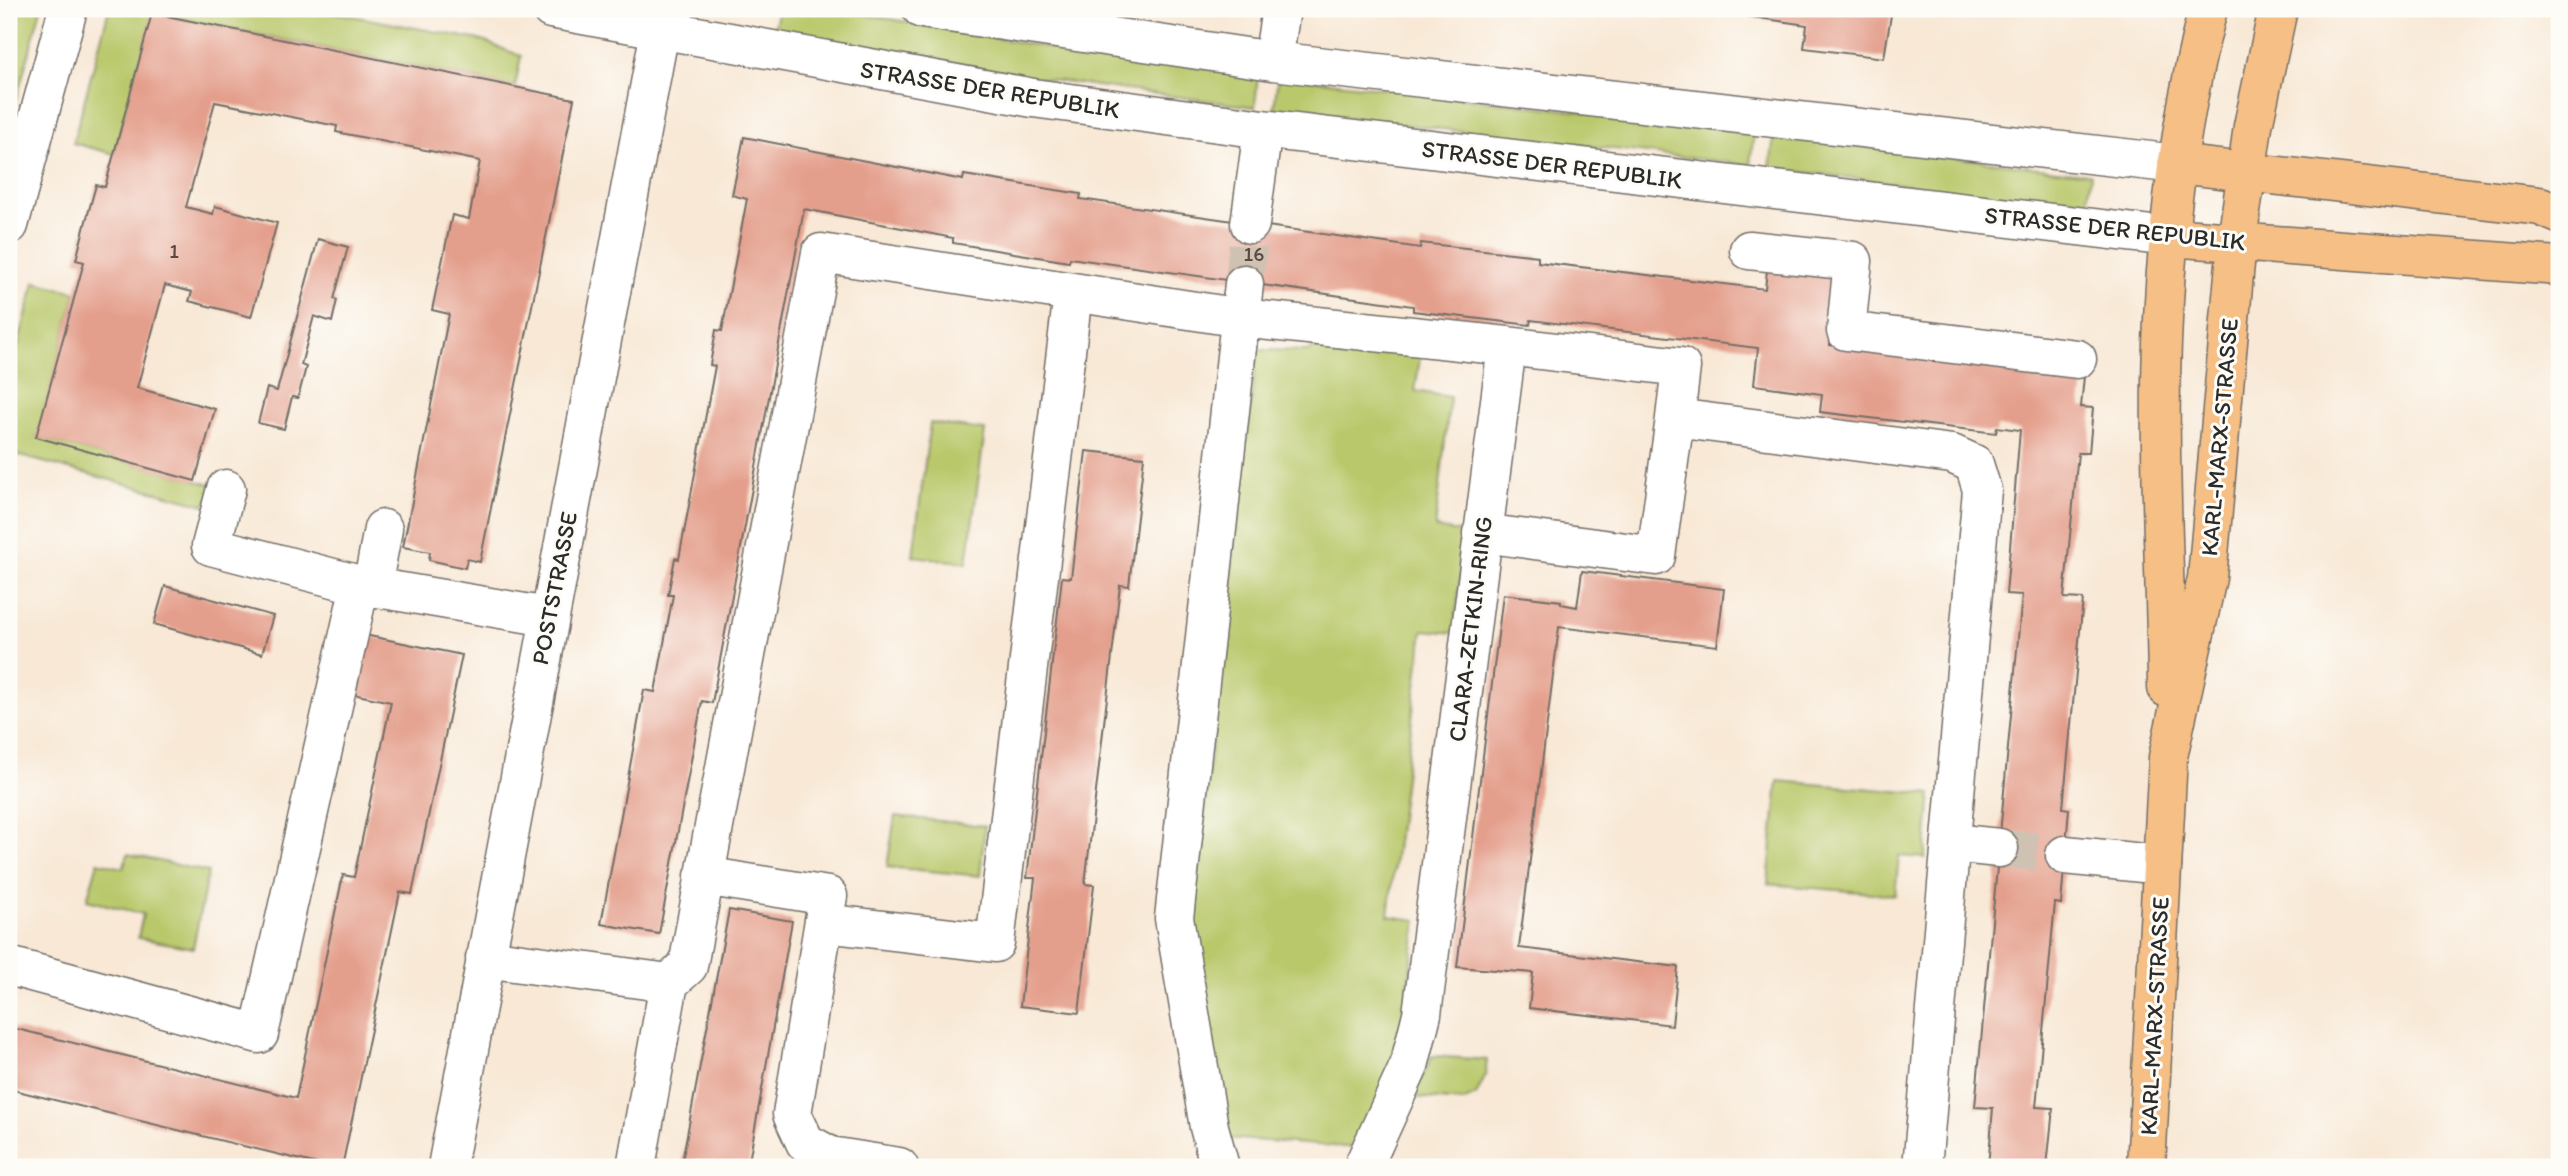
<svg xmlns="http://www.w3.org/2000/svg" width="2568" height="1176" font-family="Itim,sans-serif">
	<style>
		.green { fill: #b9c86a; stroke: #727a4a; stroke-width: 2 }
		.building { fill: #e49f8c }
		.lines { fill: none; stroke-linecap: round; stroke-linejoin: round }
		.minor-tunnel { stroke: #cfc2b3; stroke-width: 38; stroke-dasharray: 38 19; stroke-linecap: butt }
		.minor-casing { stroke: #736d66; stroke-width: 41 }
		.major-casing { stroke: #736d66; stroke-width: 41 }
		.minor { stroke: #fff; stroke-width: 38 }
		.major { stroke: #f5bf86; stroke-width: 38 }
		.labels { text-anchor: middle; dominant-baseline: central; stroke-width: 6; stroke-linejoin: round; paint-order: stroke }
		.number-label { font-size: 21px; fill: #594843 }
		.street-label { font-size: 24px; fill: #2b2b2b; stroke: #fdfcf7 }
	</style>
	<rect width="100%" height="100%" fill="#fdfcf7"/>
	<filter id="ink" filterUnits="userSpaceOnUse"><feTurbulence type="fractalNoise" baseFrequency=".0143" numOctaves="2"/><feDisplacementMap in="SourceGraphic" scale="14" xChannelSelector="R" yChannelSelector="G"/><feConvolveMatrix kernelMatrix="1 2 1 2 8 2 1 2 1" color-interpolation-filters="sRGB"/></filter>
	<filter id="wash" filterUnits="userSpaceOnUse"><feTurbulence type="fractalNoise" baseFrequency=".00686" numOctaves="4" result="noise"/><feDisplacementMap in="SourceGraphic" scale="28" xChannelSelector="R" yChannelSelector="G"/><feGaussianBlur stdDeviation="1.57" result="paint"/><feColorMatrix in="noise" values="0 0 0 0 0 0 0 0 0 0 0 0 0 0 0 0 0 1.4 0 .05"/><feComposite in="paint" operator="in"/></filter>
	<g filter="url(#wash)">
		<rect width="100%" height="100%" fill="#f8e8d5"/>
		<!-- green -->
		<path class="green" d="M9 9H41L9 126Z
			M109 9H315L480 40 521 56 515 87 153 13 114 154 73 143Z
			M779 9H835L1039 46 1258 74 1255 107 1015 75 774 30Z
			M1278 76 1754 132 1750 165 1274 109Z
			M1774 136 2091 174 2087 207 1770 168Z
			M35 282 76 292 37 437 216 486 205 505 9 453V379Z
			M1325 337 1421 351 1415 391 1450 397 1435 528 1465 533 1454 633 1423 630 1388 916 1417 920 1399 1053 1358 1148 1226 1138 1191 924 1257 350 1309 351Z
			M930 423 985 430 967 563 913 556Z
			M1778 781 1931 794 1925 858 1899 856 1895 895 1768 884Z
			M895 816 985 826 980 876 887 867Z
			M128 854 208 872 193 948 138 938 143 914 87 900 98 862 123 868Z
			M1432 1056 1487 1060 1485 1077 1476 1095 1463 1101 1413 1097Z"/>
		<g id="blocks">
			<!-- building -->
			<path class="building" d="M1697 9H1892L1884 58 1804 48 1807 25Z
				M152 13 574 99 480 562 467 559 465 568 429 560 430 552 403 547 449 314 432 310 452 215 469 219 480 161 336 132 337 126 215 102 186 207 213 214 215 206 277 223 251 317 189 301 192 292 165 285 137 388 215 409 195 481 36 437 84 262 76 260 86 221 96 185 105 187Z
				M744 137 963 180 964 175 1081 194 1080 199 1420 248 1421 243 1538 256V262L1707 282 1765 289 1768 261 1835 269 1830 345 2084 376 2081 407 2093 408 2089 453H2078L2064 598 2083 599 2063 808 2069 809 2061 904 2055 903 2036 1107 2053 1108 2047 1167H1988L1993 1108 1975 1107 2022 595 2006 594 2020 430 1997 427 1996 433 1820 412 1822 394 1754 385 1758 348 1531 320 1530 325 1413 311V306L1070 258 1069 262 953 243V238L804 209 712 703 702 701 659 934 601 924 644 690 655 692 673 595H668L675 558 679 559 715 366 710 365 716 330 722 331 747 199 732 195Z
				M318 239 348 247 334 299 337 300 332 322 314 316 301 365 306 367 298 398 292 397 284 429 258 423 267 388 277 391Z
				M1086 451 1144 457 1129 586 1120 585 1114 639 1085 884 1094 885 1079 1013 1020 1006 1035 878H1027L1062 577 1071 578Z
				M1582 571 1724 589 1717 646 1559 627 1519 948 1678 967 1672 1025 1529 1008 1533 973 1457 967 1503 594 1561 601V604L1577 607Z
				M165 586 273 616 262 654 154 624Z
				M355 633 462 655 412 894 400 892 342 1167H330L9 1089V1027L296 1098 343 875 354 877 391 702 343 692Z
				M729 910 792 921 748 1167H681Z"/>
		</g>
	</g>
	<g filter="url(#ink)">
		<use href="#blocks" fill-opacity="0" stroke="#736d66" stroke-width="2"/>
		<g class="lines">
			<!-- minor-tunnel -->
			<path class="minor-tunnel" d="M1244 284 1250 224
				M1999 848 2065 855"/>
			<defs>
				<path id="minor" d="M551 9 1033 98 1263 129 2169 237
					M922 9 1273 61 2177 164
					M1273 61 1281 9
					M1250 224 1263 129
					M9 225 68 9
					M1749 250 1853 261 1846 331 2077 359
					M1507 346 1681 367 1675 418 1952 454 1974 464 1982 490 1922 1167
					M226 489 211 546 360 585
					M1482 533 1656 556 1675 418
					M372 587 383 529
					M1951 843 1999 848
					M2065 855 2162 865
					M704 876 828 896 792 1114 805 1142 830 1156 899 1167
					M824 923 995 943 1073 293
					M485 958 669 983 688 966 821 253 1241 318 1507 346 1422 1014 1409 1066 1363 1167
					M9 966 259 1034 360 585 548 617
					M447 1167 664 9
					M636 1167 669 983
					M1220 1167 1209 1127 1174 918 1244 284"/>
				<path id="major" d="M2177 164 2540 206 2559 214
					M2169 237 2559 266
					M2167 688C2166 586 2159 483 2161 381 2163 256 2177 130 2208 9
					M2146 1167 2168 757 2207 578 2237 241 2253 126 2278 9"/>
			</defs>
			<!-- minor casing -->
			<use href="#minor" class="minor-casing"/>
			<!-- major casing -->
			<use href="#major" class="major-casing"/>
			<!-- minor -->
			<use href="#minor" class="minor"/>
			<!-- major -->
			<use href="#major" class="major"/>
		</g>
	</g>
	<g class="labels">
		<!-- number labels -->
		<g class="number-label">
			<text x="174" y="250">1</text>
			<text x="1254" y="253">16</text>
		</g>
		<!-- street labels -->
		<g class="street-label">
			<text transform="translate(990 89) rotate(9)">STRASSE DER REPUBLIK</text>
			<text transform="translate(1552 164) rotate(7)">STRASSE DER REPUBLIK</text>
			<text transform="translate(2115 228) rotate(6)">STRASSE DER REPUBLIK</text>
			<text transform="translate(2219 437) rotate(-85)">KARL-MARX-STRASSE</text>
			<text transform="translate(554 588) rotate(-79)">POSTSTRASSE</text>
			<text transform="translate(1470 629) rotate(-83)">CLARA-ZETKIN-RING</text>
			<text transform="translate(2154 1016) rotate(-87)">KARL-MARX-STRASSE</text>
		</g>
	</g>
	<!-- margin -->
	<rect width="2568" height="1176" fill="none" stroke="#fdfcf7" stroke-width="35"/>
</svg>
